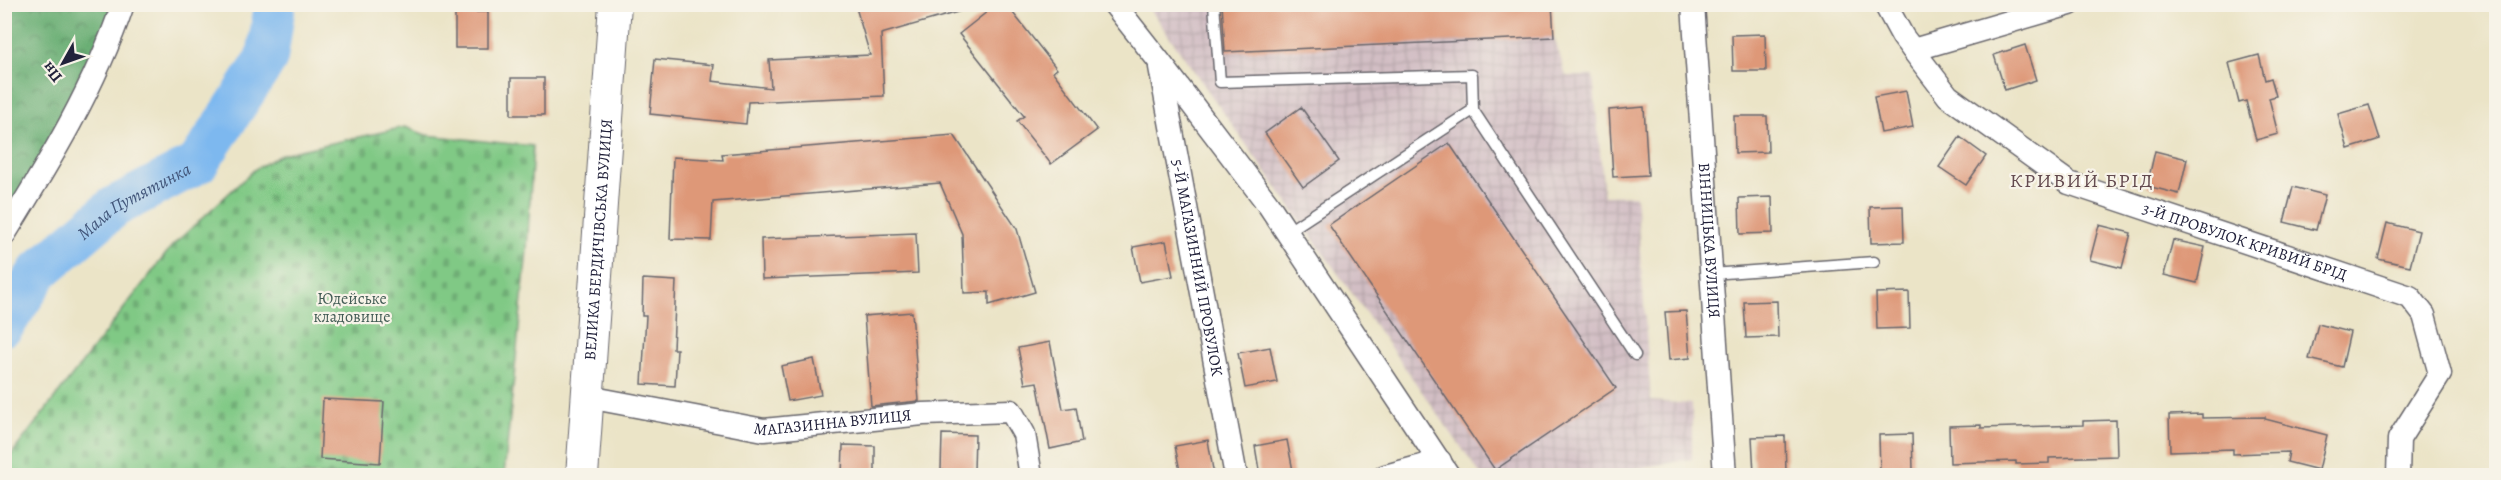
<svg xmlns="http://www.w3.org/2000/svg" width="2501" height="480" font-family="Alegreya,serif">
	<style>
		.industrial { fill: url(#industrial-grid) }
		.forest { fill: url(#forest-crowns); stroke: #456856; stroke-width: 1.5 }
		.cemetery { fill: url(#cemetery-stones); stroke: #517660; stroke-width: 1.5 }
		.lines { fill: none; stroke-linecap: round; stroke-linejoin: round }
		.river { stroke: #7db8ef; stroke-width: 42 }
		.building { fill: #de9878 }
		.lane-casing { stroke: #68666c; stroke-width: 13 }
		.street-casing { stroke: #68666c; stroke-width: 25 }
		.secondary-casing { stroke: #68666c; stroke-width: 34 }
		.lane { stroke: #fff; stroke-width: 10 }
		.street { stroke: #fff; stroke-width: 22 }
		.secondary { stroke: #fff; stroke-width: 32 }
		.labels { text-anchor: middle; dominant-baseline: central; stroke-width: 4.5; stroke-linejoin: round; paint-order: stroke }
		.street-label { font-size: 16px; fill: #22223b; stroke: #f7f3e8 }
		.park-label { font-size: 16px; fill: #435c55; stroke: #f7f3e8 }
		.water-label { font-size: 18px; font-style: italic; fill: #42567a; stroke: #f7f3e8 }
		.quarter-label { font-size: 20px; letter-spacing: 1.5px; fill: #644b50; stroke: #f7f3e8 }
	</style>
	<defs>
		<pattern id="industrial-grid" width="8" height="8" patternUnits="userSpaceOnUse" patternTransform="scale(1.5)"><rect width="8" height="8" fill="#d2bec4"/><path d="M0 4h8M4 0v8" fill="none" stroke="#b4a3a9"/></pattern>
		<pattern id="forest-crowns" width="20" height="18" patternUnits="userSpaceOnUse" patternTransform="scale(1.5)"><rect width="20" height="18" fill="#68ad72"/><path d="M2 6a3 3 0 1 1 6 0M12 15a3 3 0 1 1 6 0" fill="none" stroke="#558c5f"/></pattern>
		<pattern id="cemetery-stones" width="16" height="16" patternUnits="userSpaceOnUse" patternTransform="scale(1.5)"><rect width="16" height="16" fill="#80c985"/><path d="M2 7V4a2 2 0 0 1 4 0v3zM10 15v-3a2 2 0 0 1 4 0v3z" fill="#6eac74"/></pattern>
	</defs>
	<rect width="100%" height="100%" fill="#f7f3e8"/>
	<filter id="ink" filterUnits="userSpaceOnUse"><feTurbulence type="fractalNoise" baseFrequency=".0167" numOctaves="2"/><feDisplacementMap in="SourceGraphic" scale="12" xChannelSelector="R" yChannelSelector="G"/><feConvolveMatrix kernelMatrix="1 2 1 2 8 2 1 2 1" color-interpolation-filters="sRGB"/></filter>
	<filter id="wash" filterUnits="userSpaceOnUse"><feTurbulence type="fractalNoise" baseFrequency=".008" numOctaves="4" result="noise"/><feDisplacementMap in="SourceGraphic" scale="24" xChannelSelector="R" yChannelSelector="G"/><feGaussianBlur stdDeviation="1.35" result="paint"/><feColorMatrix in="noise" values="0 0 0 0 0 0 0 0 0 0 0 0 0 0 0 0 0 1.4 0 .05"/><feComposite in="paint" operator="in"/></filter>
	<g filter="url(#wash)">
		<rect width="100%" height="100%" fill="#ebe4c7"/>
		<!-- industrial -->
		<path class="industrial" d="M1147 5H1552L1554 37 1566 76H1593L1604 196 1636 195 1651 401 1692 404V459L1601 475H1481Z"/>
		<!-- forest -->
		<path class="forest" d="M5 5H112L107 39 5 232Z"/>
		<!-- cemetery -->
		<path class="cemetery" d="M405 127 426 135 533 146 527 250 504 475 5 476 4 464 172 246 255 169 282 154Z"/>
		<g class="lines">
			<!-- river -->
			<path class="river" id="s1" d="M4 325 39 271 114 207 198 163 267 58 275 4"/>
		</g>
		<g id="blocks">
			<!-- building -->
			<path class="building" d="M855 4H965V10L881 34 884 96 748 102 746 124 650 114 655 59 714 65 712 81 771 88 769 60 870 55Z
				M997 4H1006L1057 69 1053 72 1097 130 1051 164 1017 121 1024 116 959 34Z
				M1222 4H1552L1554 37 1225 52Z
				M455 12H488V48H455Z
				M1765 34 1766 71H1733L1732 35Z
				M2025 45 2036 80 2005 90 1994 55Z
				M2259 55 2265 80 2271 78 2276 96 2269 98 2278 134 2256 140 2246 101 2239 103 2229 63Z
				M511 78H544V115H511Z
				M1906 91 1913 127 1881 133 1874 97Z
				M2369 105 2380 139 2348 149 2338 114Z
				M1301 107 1339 161 1303 187 1265 133Z
				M1644 107 1648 175 1613 177 1609 110Z
				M1734 116H1767L1768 152 1735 153Z
				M954 135 1017 229 1035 292 989 305V292L964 293 962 234 940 183 713 202 711 240 670 239 673 157 723 160 722 154Z
				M1960 137 1986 156 1966 185 1939 167Z
				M1449 143 1616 388 1495 470 1329 225Z
				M2155 151 2187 159 2179 194 2147 186Z
				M2293 187 2325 195 2316 230 2284 222Z
				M1772 197 1773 233 1740 234 1739 198Z
				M1903 206 1904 242 1871 243 1870 207Z
				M2387 223 2419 231 2410 266 2378 259Z
				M2099 225 2131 233 2122 268 2090 260Z
				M916 233 918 273 762 279 761 239Z
				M2173 240 2205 247 2197 283 2164 275Z
				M1166 241 1173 276 1140 282 1133 247Z
				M643 279 676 281 673 349H677L675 386 642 384 646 316H642Z
				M1909 292 1910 328 1877 329 1876 293Z
				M1777 301 1778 337 1746 338 1744 302Z
				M1686 311 1690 358 1669 360 1665 312Z
				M912 312 919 401 871 406 864 316Z
				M2318 324 2350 332 2342 367 2309 359Z
				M1050 342 1063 409 1076 407 1082 442 1050 449 1037 382 1025 384 1018 348Z
				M1270 347 1277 382 1245 388 1238 353Z
				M814 359 821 395 788 401 781 366Z
				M323 399 384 402 380 463 320 459Z
				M2202 414V418L2265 417V419L2327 435 2319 470 2287 462 2289 452 2233 454V449L2170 451 2169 415Z
				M2116 420 2117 456 2049 458V463L2016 464V461L1950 463 1949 426 1981 425V428L2083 425V421Z
				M942 434 975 435 974 471 941 470Z
				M1912 434 1913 470 1880 471 1879 435Z
				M1785 436 1786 473 1754 474 1752 437Z
				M1208 440 1214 476H1181L1175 446Z
				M1287 440 1294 476H1260L1255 446Z
				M843 445 875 446V476H842Z"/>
		</g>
	</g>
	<g filter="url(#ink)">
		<use href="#blocks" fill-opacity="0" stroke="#68666c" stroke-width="1.5"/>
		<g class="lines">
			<defs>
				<path id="lane" d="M1214 4 1220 82 1472 75 1473 110
					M1287 232 1473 110 1635 355
					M1711 274 1874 262"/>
				<g id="street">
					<path d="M1114 4 1159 61 1268 204 1449 476"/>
					<path id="s2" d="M1693 4 1725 476"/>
					<path id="s3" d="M1885 4 1903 37 1948 96 2069 183 2410 297 2424 315 2440 374 2399 439 2398 476"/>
					<path d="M1913 50 2070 4"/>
					<path id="s4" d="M1160 67 1236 476"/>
					<path d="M4 235C50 161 95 87 123 4"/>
					<path id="s5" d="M588 397 764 430 923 414 1011 411 1024 434 1031 476"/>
					<path d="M1385 476 1440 461"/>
				</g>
				<g id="secondary">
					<path id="s6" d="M582 476 615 4"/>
				</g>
			</defs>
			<!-- lane casing -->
			<use href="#lane" class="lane-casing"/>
			<!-- street casing -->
			<use href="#street" class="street-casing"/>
			<!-- secondary casing -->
			<use href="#secondary" class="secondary-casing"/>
			<!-- lane -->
			<use href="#lane" class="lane"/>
			<!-- street -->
			<use href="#street" class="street"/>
			<!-- secondary -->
			<use href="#secondary" class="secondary"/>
		</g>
	</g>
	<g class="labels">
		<!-- street labels -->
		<g class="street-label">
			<text stroke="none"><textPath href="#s6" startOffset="237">ВЕЛИКА БЕРДИЧІВСЬКА ВУЛИЦЯ</textPath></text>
			<text stroke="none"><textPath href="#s2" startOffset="237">ВІННИЦЬКА ВУЛИЦЯ</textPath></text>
			<text stroke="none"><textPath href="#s3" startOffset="446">3-Й ПРОВУЛОК КРИВИЙ БРІД</textPath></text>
			<text stroke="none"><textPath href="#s4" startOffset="204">5-Й МАГАЗИННИЙ ПРОВУЛОК</textPath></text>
			<text stroke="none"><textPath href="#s5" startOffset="248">МАГАЗИННА ВУЛИЦЯ</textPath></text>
		</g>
		<!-- park labels -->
		<g class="park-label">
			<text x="352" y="299">Юдейське<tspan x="352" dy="18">кладовище</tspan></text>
		</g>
		<!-- water labels -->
		<g class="water-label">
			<text stroke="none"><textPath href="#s1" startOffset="183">Мала Путятинка</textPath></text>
		</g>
		<!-- quarter labels -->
		<g class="quarter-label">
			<text x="2082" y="180">КРИВИЙ БРІД</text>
		</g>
	</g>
	<!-- margin -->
	<rect width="2501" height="480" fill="none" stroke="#f7f3e8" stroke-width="24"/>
	<!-- north arrow -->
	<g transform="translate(63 63) rotate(230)" stroke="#f7f3e8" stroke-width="4.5" paint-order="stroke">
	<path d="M0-4.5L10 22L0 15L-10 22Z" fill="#22223b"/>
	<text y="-9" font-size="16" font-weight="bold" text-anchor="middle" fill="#22223b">Пн</text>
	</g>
</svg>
